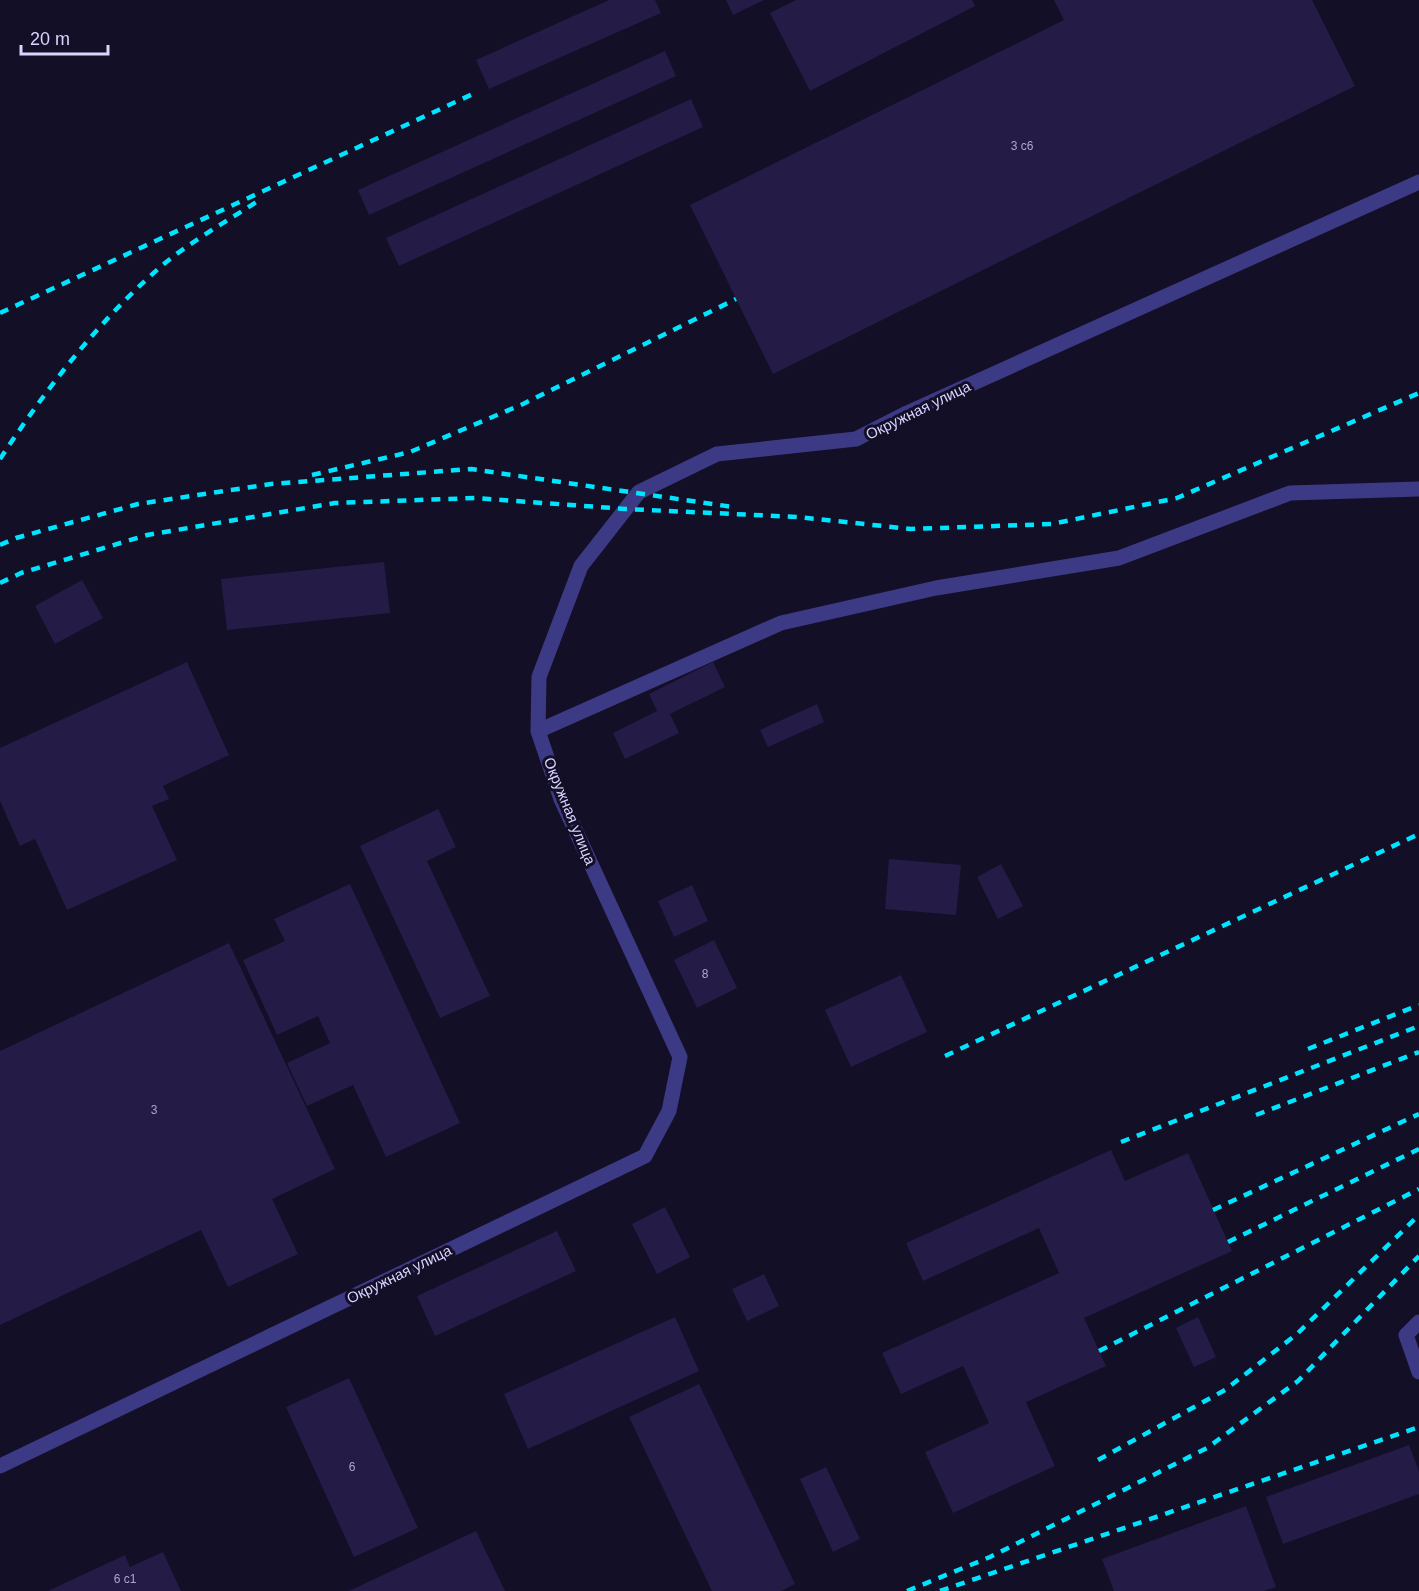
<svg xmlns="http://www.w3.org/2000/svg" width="1419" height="1591" font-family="Helvetica,sans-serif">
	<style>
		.building { fill: #241b47 }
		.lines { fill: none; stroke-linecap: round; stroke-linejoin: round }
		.minor { stroke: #3d3a85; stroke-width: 15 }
		.rail { stroke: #00e5ff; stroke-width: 4.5; stroke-dasharray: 9 8; stroke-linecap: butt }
		.labels { text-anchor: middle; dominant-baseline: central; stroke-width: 6; stroke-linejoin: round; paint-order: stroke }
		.number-label { font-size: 12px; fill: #aca6d1 }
		.street-label { font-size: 15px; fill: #d9d4ff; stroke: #130f26 }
	</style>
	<rect width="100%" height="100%" fill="#130f26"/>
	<!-- building -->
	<path class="building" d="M609 0H655L661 13 489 89 476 60Z
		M726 0H764L733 15Z
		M796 0H972L975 6 810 91 770 13Z
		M1054 0H1312L1355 86 773 374 690 205 1064 20Z
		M665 51 676 76 369 215 358 190Z
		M691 99 703 127 399 266 386 238Z
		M384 562 390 613 227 630 221 579Z
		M82 580 103 618 55 644 35 606Z
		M187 662 229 755 163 786 169 799 152 806 177 860 67 910 35 839 20 846 0 801V748Z
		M713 662 725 687 670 714 679 733 625 759 613 733 657 711 649 694Z
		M817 704 824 722 768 747 760 730Z
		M438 809 456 847 427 861 490 996 440 1018 360 846Z
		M889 859 961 865 956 915 885 909Z
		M1001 864 1023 906 998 919 977 877Z
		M350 884 460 1123 386 1157 353 1085 307 1106 287 1063 330 1043 318 1016 277 1035 243 960 285 941 274 919Z
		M692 885 708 921 674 937 658 901Z
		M714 940 737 988 697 1008 674 960Z
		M229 943 335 1169 272 1199 298 1254 228 1287 201 1230 0 1325V1051Z
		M901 975 927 1032 851 1067 825 1010Z
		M1111 1150 1125 1181 1188 1153 1232 1251 1084 1318 1106 1366 1026 1402 1055 1466 953 1513 925 1452 989 1423 963 1366 901 1394 882 1353 1059 1273 1039 1228 923 1281 906 1243Z
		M665 1207 690 1257 657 1274 632 1224Z
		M557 1231 576 1271 435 1336 417 1296Z
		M764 1274 779 1306 747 1321 732 1289Z
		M675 1317 699 1371 528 1449 504 1394Z
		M1198 1317 1216 1357 1194 1367 1176 1328Z
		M349 1378 418 1528 354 1557 286 1407Z
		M699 1384 795 1584 781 1591H712L629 1417Z
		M1409 1445 1419 1471V1494L1283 1544 1266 1497Z
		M826 1467 860 1539 833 1552 800 1479Z
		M1246 1506 1276 1587 1264 1591H1114L1102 1559Z
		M476 1531 505 1591H349Z
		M163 1552 181 1591H48L125 1555 130 1567Z"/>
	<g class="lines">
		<!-- minor -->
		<path class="minor" d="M538 731 781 623 936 588 1119 558 1290 493 1419 489
			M1419 1322 1406 1335 1419 1372
			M0 1466 645 1156 669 1111 680 1057 561 799 538 731 539 677 581 566 639 492 717 454 856 439 907 413 1419 182"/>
		<!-- rail -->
		<path class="rail" d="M0 313 475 93
			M0 459C46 389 96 324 158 269 186 244 229 220 261 199
			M312 475 410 452 523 404 736 299
			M0 545 16 538 138 504 271 484 471 469 733 507
			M0 583 21 573 147 535 335 503 475 498 626 509 798 517 911 529 1052 524 1177 498 1419 393
			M1308 1049 1419 1005
			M945 1056 1419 834
			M1256 1115 1419 1052
			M1121 1142 1419 1026
			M1213 1210 1419 1114
			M1228 1242 1419 1149
			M1099 1351 1419 1189
			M1098 1460 1225 1390 1297 1334 1419 1215
			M907 1591 990 1557 1207 1448 1298 1381 1419 1256
			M940 1591 1419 1427"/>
	</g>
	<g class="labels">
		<!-- number labels -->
		<g class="number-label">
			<text x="1022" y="146">3 с6</text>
			<text x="705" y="974">8</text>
			<text x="154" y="1110">3</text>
			<text x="352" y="1467">6</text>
			<text x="125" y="1579">6 с1</text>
		</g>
		<!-- street labels -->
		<g class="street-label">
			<text transform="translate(918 410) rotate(-26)">Окружная улица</text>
			<text transform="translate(570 811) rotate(68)">Окружная улица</text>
			<text transform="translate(399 1274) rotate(-26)">Окружная улица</text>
		</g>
	</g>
	<!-- scale -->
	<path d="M21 45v9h87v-9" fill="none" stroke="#d9d4ff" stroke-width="3"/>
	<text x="30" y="45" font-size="18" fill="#d9d4ff" stroke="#130f26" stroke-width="4.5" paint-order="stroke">20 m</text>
</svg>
